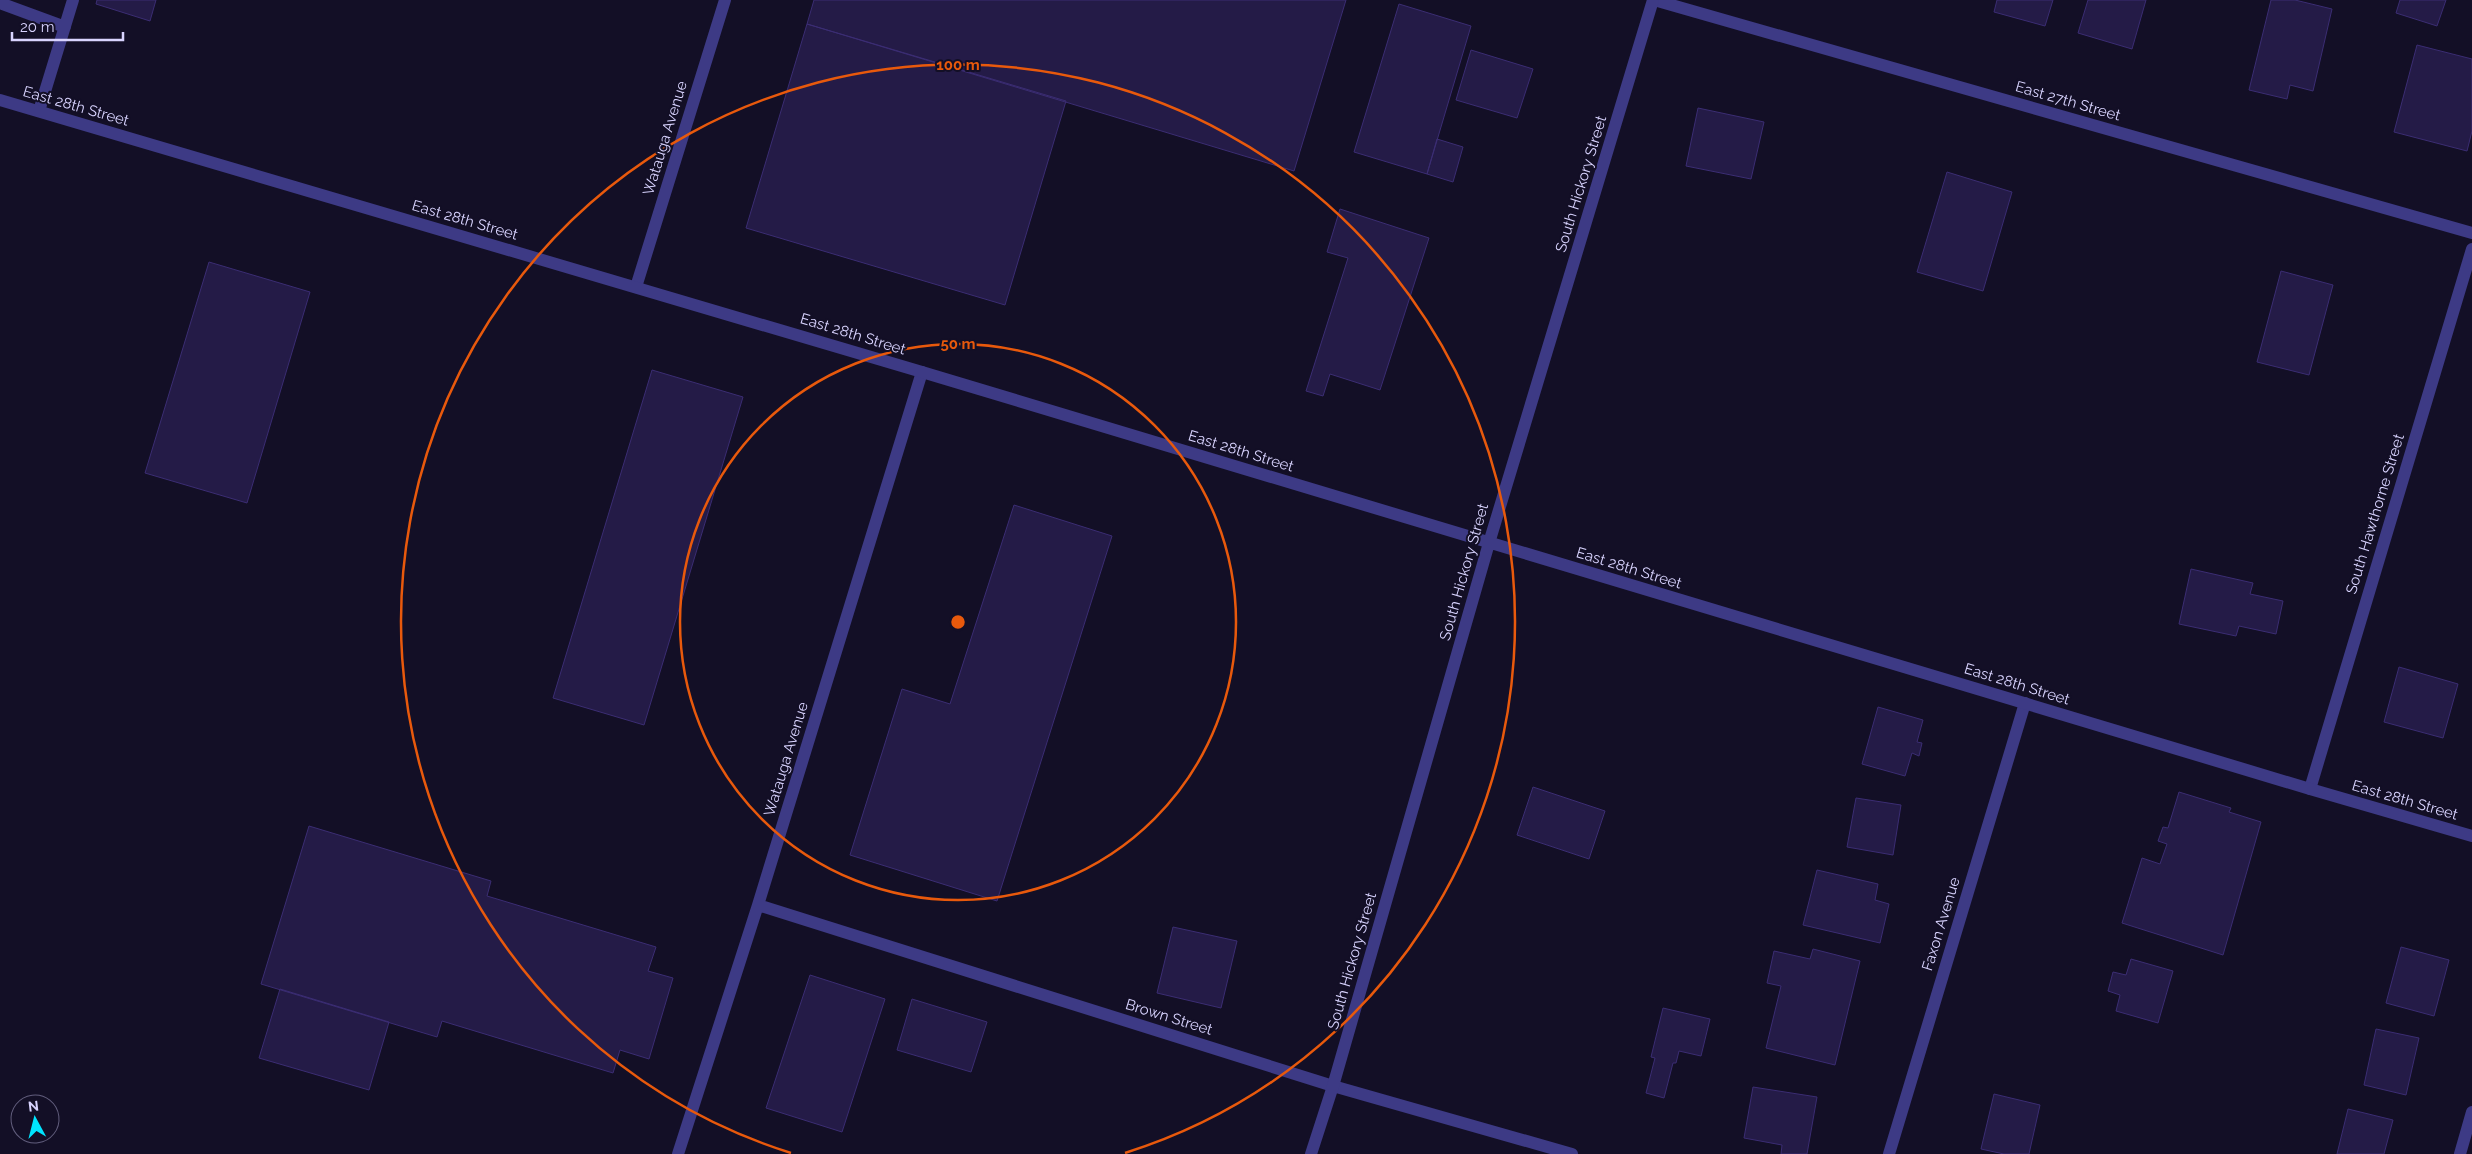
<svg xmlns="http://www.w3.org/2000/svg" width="2472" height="1154" font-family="Raleway,sans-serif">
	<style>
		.building { fill: #241b47; stroke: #3b2d73 }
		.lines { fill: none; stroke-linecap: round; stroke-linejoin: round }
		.service { stroke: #3d3a85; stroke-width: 12 }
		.minor { stroke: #3d3a85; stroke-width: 12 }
		.tertiary { stroke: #3d3a85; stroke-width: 12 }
		.ring { fill: none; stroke: #e8590c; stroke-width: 2.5 }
		.labels { text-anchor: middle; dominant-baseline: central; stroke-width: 4; stroke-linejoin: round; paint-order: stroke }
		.street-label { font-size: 15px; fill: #d9d4ff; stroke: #130f26 }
		.centre { fill: #e8590c; stroke: #130f26; stroke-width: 2.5 }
		.ring-label { font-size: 15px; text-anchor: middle; font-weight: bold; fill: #e8590c; stroke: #130f26; stroke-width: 4; stroke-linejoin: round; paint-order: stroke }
	</style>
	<rect width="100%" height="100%" fill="#130f26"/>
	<!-- building -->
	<path class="building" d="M97 0H156L150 21 96 4Z
		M814 0H1346L1294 171 807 24Z
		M1997 0H2053L2045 26 1994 12Z
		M2088 0H2146L2132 49 2078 33Z
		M2271 0H2295L2332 9 2313 91 2290 85 2287 99 2249 90Z
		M2400 0H2446L2437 26 2396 13Z
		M1399 4 1471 26 1427 174 1354 152Z
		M807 24 1066 101 1005 305 746 228Z
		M2417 45 2472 59V131L2467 151 2394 132Z
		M1471 50 1533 69 1517 118 1456 100Z
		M1698 108 1764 122 1751 179 1686 166Z
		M1437 139 1463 147 1453 182 1427 174Z
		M1947 172 2012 192 1983 291 1917 272Z
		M1340 209 1429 238 1380 390 1330 374 1323 396 1306 391 1348 258 1327 252Z
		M209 262 310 292 247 503 145 473Z
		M2281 271 2333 285 2309 375 2257 362Z
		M652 370 743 397 644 725 553 698Z
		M1014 505 1112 536 997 901 850 855 902 689 950 704Z
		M2191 569 2253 583 2250 594 2283 601 2276 634 2239 626 2236 636 2179 624Z
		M2399 667 2458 684 2443 738 2384 722Z
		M1878 707 1923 720 1917 742 1922 743 1919 756 1912 753 1905 776 1862 764Z
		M1533 787 1605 811 1589 859 1517 835Z
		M2179 792 2231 808 2229 812 2261 822 2223 955 2122 923 2142 858 2160 864 2167 844 2158 841 2163 827 2168 828Z
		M1856 798 1901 805 1893 855 1847 847Z
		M309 826 491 881 487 896 656 947 648 971 673 978 649 1059 620 1050 613 1073 442 1021 437 1037 261 984Z
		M1817 870 1878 884 1875 900 1889 904 1880 943 1803 925Z
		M1173 927 1237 941 1221 1008 1157 993Z
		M2401 947 2449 960 2434 1016 2386 1003Z
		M1813 949 1860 961 1835 1065 1766 1048 1781 986 1767 983 1774 951 1810 959Z
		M2131 959 2173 971 2158 1023 2116 1011 2120 995 2108 991 2113 972 2126 975Z
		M810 975 885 999 842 1132 766 1108Z
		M280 989 389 1022 369 1090 259 1058Z
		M912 999 987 1022 971 1072 897 1050Z
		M1663 1008 1710 1019 1701 1056 1679 1051 1676 1063H1673L1664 1098 1646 1093 1655 1058 1651 1057Z
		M2376 1029 2419 1038 2406 1095 2364 1085Z
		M1753 1087 1817 1097 1807 1154H1781L1782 1145 1744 1138Z
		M1994 1094 2040 1105 2029 1154H2004L1981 1149Z
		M2348 1109 2393 1120 2384 1154H2337Z"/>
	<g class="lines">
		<!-- service -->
		<path class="service" d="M0 3 65 27
			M39 111 73 0"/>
		<!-- minor -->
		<path class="minor" d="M1654 0 2472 233
			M636 287 725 0
			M2310 789 2472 249
			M758 905 1333 1086 1572 1154
			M678 1154 758 905 922 372
			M1889 1154 2025 703
			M2460 1154 2472 1112"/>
		<!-- tertiary -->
		<path class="tertiary" d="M0 100 922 372 2310 789 2472 836
			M1311 1154 1333 1086 1489 543 1653 0"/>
	</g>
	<!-- distance rings -->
	<g class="ring">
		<circle cx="958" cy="622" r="278"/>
		<path d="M791 1153A557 557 0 1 1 1125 1153"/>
	</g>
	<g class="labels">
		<!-- street labels -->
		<g class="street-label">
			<text transform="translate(2068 101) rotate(16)">East 27th Street</text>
			<text transform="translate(76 106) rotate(16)">East 28th Street</text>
			<text transform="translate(665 138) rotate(-73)">Watauga Avenue</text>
			<text transform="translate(1581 184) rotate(-73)">South Hickory Street</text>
			<text transform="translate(465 220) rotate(16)">East 28th Street</text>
			<text transform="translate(853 334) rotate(17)">East 28th Street</text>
			<text transform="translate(1241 451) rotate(17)">East 28th Street</text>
			<text transform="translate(2375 514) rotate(-73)">South Hawthorne Street</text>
			<text transform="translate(1629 568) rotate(17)">East 28th Street</text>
			<text transform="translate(1464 572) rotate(-74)">South Hickory Street</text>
			<text transform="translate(2017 684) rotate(17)">East 28th Street</text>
			<text transform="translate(786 759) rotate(-73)">Watauga Avenue</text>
			<text transform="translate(2405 800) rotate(16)">East 28th Street</text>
			<text transform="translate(1941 924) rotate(-73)">Faxon Avenue</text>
			<text transform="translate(1352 961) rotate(-74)">South Hickory Street</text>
			<text transform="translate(1169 1017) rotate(17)">Brown Street</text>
		</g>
	</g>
	<circle cx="958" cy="622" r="8" class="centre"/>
	<g class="ring-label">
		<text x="958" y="70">100 m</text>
		<text x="958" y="349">50 m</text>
	</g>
	<!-- north arrow -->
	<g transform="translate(35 1119) rotate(353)"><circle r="24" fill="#130f26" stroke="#625e7d"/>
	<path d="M0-4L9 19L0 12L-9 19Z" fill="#00e5ff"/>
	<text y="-8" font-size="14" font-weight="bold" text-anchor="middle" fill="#d9d4ff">N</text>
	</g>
	<!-- scale -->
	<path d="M12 32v8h111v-8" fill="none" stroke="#d9d4ff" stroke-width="2.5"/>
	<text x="20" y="32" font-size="15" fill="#d9d4ff" stroke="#130f26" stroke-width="4" paint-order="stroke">20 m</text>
</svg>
